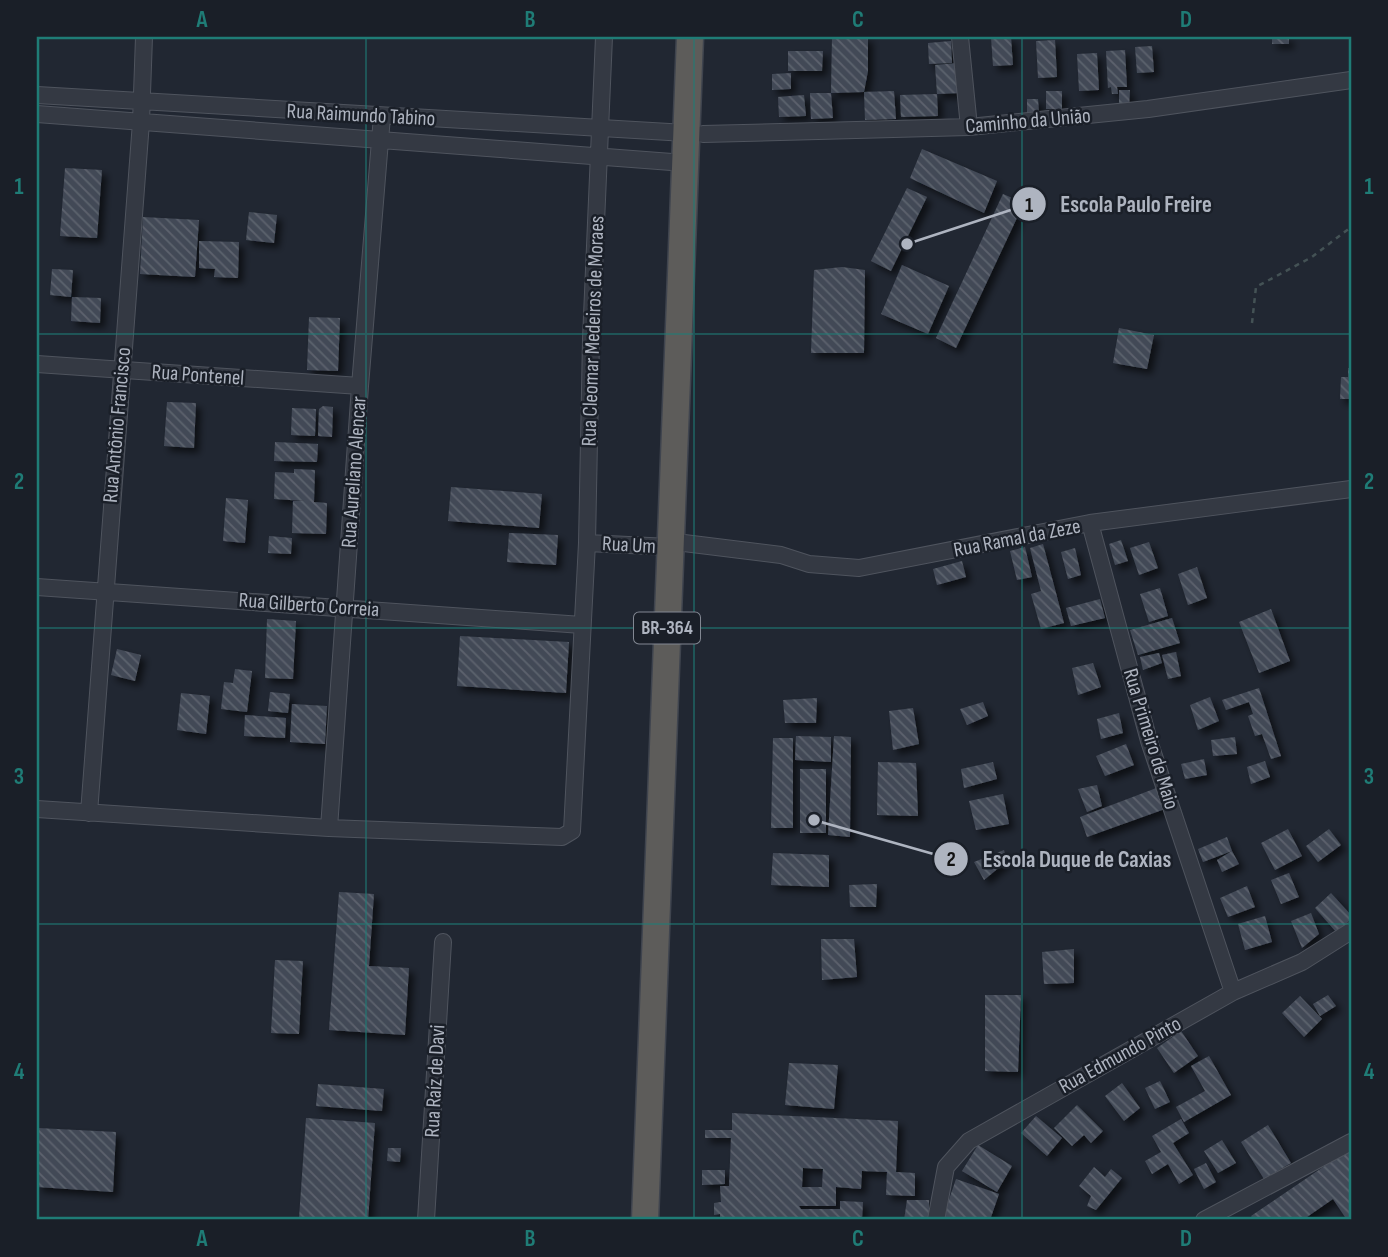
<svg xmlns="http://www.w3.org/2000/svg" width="1388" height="1257" font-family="'Sofia Sans Condensed',sans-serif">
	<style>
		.building { fill: url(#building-back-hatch); fill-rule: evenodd; filter: url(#shadow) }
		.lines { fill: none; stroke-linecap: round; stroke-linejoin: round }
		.minor-casing { stroke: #4f545e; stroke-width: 18 }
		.trunk-casing { stroke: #3f444e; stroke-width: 29 }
		.path { stroke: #445255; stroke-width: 2.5; stroke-dasharray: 5 5; stroke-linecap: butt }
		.minor { stroke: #343943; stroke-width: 16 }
		.trunk { stroke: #5d5c5a; stroke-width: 26 }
		.grid { fill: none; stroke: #1f7c76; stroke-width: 2; stroke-opacity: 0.55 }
		.labels { text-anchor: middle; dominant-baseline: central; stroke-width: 5; stroke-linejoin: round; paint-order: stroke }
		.shield { fill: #1a1f28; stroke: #828792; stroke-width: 2 }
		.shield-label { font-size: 19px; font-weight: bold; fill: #aeb4c0 }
		.street-label { font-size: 21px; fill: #aeb4c0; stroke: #1a1f28 }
		.leader { fill: none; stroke: #aeb4c0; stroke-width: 2.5 }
		.callout-dot { fill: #aeb4c0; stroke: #1a1f28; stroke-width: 2.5 }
		.mark-label { font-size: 21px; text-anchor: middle; font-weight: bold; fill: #111 }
		.callout-label { font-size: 23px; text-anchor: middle; font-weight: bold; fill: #aeb4c0; stroke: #1a1f28; stroke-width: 5; stroke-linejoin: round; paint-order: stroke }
		.neatline { fill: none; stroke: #1f7c76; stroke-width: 2.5 }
		.grid-label { font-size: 23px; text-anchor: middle; font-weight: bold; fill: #1f7c76 }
	</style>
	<defs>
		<pattern id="building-back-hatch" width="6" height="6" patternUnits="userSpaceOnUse" patternTransform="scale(1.75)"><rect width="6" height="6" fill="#434a57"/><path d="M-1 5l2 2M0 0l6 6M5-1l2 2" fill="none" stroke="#5c626d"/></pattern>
		<filter id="shadow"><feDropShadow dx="5" dy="5" stdDeviation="3.5" flood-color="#0009"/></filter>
	</defs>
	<rect width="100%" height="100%" fill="#212732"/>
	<!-- building -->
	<path class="building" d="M832 37H868V71L864 92 894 91 896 119 865 120 864 92 831 93 833 118 811 119 810 93H831Z
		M991 37H1011L1013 65 993 66Z
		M1272 37H1289V44H1272Z
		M1055 40 1057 77 1038 78 1036 41Z
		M951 41 952 63 929 64 928 43Z
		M1152 46 1154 72 1137 73 1135 47Z
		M1125 50 1127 87H1117L1118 94H1112L1111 87 1108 88 1106 51Z
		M788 51H823L822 71H788Z
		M1097 53 1099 90 1079 91 1077 54Z
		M958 63 960 93 937 94 938 116 901 117 900 95 937 94 935 65Z
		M791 73V89L772 90V74Z
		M1119 90H1130L1129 107 1119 106Z
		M1046 91H1062V109H1046Z
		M804 95 806 116 779 117 778 97Z
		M1027 99H1038L1039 113H1027Z
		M922 149 997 181 984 213 910 178Z
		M65 168 102 170 97 238 60 236Z
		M907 188 927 197 891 271 871 261Z
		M1003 194 1024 203 956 348 936 338Z
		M249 212 277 215 274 243 246 240Z
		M143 217 199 220 195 277 140 274Z
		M199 241 239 242 238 278 214 277 215 269 199 268Z
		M902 265 949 286 928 334 881 314Z
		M842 267 865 270 864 353H811L814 270Z
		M52 269 73 270 71 297 50 295Z
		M72 297 101 298 100 323 71 321Z
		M309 317 340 318 338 371 307 370Z
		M1119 328 1154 335 1147 369 1113 363Z
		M1348 368H1351V399H1340L1341 377H1348Z
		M167 402 196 403 194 448 164 446Z
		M323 406 333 407 332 437 318 436 319 409Z
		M292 408 316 409 315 436 291 435Z
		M275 442 318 444 317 462 274 461Z
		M294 469 315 470 314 502 327 503 326 534 292 533 293 501H305L274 499 275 472 294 473Z
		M451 487 542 494 539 528 448 521Z
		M226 498 248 500 245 543 223 541Z
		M509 533 558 535 556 565 507 562Z
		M269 536 292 538 291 554 268 553Z
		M1121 540 1128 561 1115 565 1109 544Z
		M1149 542 1158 568 1139 575 1130 548Z
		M1043 544 1064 623 1041 629 1031 594 1041 591 1030 548Z
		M1025 547 1032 577 1017 580 1010 551Z
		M1075 548 1081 575 1068 579 1061 552Z
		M962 561 966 577 937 585 933 569Z
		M1197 567 1207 598 1188 605 1178 574Z
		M1160 588 1168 616 1149 622 1140 594Z
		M1100 599 1105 618 1071 626 1066 608Z
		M1271 609 1290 661 1259 673 1239 622Z
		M1172 618 1180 643 1138 655 1130 630Z
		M267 619 296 621 293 679 265 678Z
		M460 636 569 642 566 693 457 686Z
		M117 649 141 655 135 681 111 675Z
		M1176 652 1181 676 1168 679 1162 655Z
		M1159 653 1162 663 1143 670 1140 657Z
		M1093 663 1101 687 1078 695 1072 668Z
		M235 669 252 671 247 712 221 709 224 682 233 683Z
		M1259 688 1281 756 1271 759 1262 734 1255 736 1248 716 1253 714 1249 702 1226 710 1222 700Z
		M270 692 290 694 288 713 268 711Z
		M181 693 210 696 206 734 177 730Z
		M1210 697 1219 721 1198 730 1190 705Z
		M817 698 816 723H785L783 700Z
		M983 702 988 716 967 725 960 709Z
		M292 704 327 706 325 744 290 742Z
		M913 708 919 744 893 750 889 711Z
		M1119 713 1123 733 1101 739 1097 719Z
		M245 715 286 718 285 738 244 736Z
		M796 736 831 737V762L795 760Z
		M834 736 851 737 850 837 828 835Z
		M1235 737 1237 754 1213 756 1211 740Z
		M773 738H793V828H771Z
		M1126 744 1134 765 1105 776 1096 756Z
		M1204 759 1207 775 1185 779 1181 764Z
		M1265 761 1270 777 1251 784 1247 767Z
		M878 762 916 763 918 816 877 815Z
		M993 762 997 779 964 788 961 769Z
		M800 769H826V833H800Z
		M1097 785 1102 806 1087 812 1078 789Z
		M1159 787 1165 809 1087 837 1080 817Z
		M1003 794 1009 824 976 830 969 801Z
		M1288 829 1302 856 1275 870 1261 843Z
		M1329 829 1341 845 1318 862 1306 846Z
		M1227 837 1232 851 1203 862 1198 849Z
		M1004 850 1007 861 984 880 974 862Z
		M1232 851 1239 864 1222 872 1217 860Z
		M773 853 829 855V887L771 885Z
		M1289 873 1299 897 1281 904 1271 880Z
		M877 884 876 907H850L849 885Z
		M1247 886 1255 907 1228 917 1220 898Z
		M339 892 374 894 369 966 409 968 405 1035 329 1030Z
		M1331 893 1351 915V919L1337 933 1315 908Z
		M1311 913 1319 934 1302 948 1291 921Z
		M1265 916 1272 942 1245 950 1238 924Z
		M821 939H854L857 977 822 980Z
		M1074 949V983L1044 984 1042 952Z
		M275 960 303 961 299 1034 271 1033Z
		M985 995H1021L1018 1072 985 1071Z
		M1328 995 1336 1006 1320 1016 1313 1004Z
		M1300 996 1322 1019 1304 1037 1282 1013Z
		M1181 1031 1198 1056 1174 1073 1157 1048Z
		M1209 1056 1231 1095 1184 1122 1176 1107 1205 1091 1191 1066Z
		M789 1063 838 1065 834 1109 785 1105Z
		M1160 1081 1170 1102 1155 1109 1145 1088Z
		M1122 1083 1140 1108 1124 1121 1105 1096Z
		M318 1084 384 1089 382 1111 316 1106Z
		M1077 1105 1103 1131 1091 1143 1084 1135 1072 1146 1054 1128Z
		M732 1113 898 1121 896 1172 915 1173V1196L886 1195 887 1172 862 1171 861 1189 836 1187V1206H799L801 1209H840V1201L863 1202 862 1220H720V1214L714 1215V1203L721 1202 720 1186H729L731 1138H705V1130H732ZM803 1168 823 1169 822 1187H802Z
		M1036 1116 1062 1138 1047 1156 1021 1133Z
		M306 1118 375 1123 368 1220 299 1218Z
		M1181 1119 1189 1133 1173 1143 1193 1175 1179 1184 1168 1164 1152 1174 1145 1161 1161 1152 1152 1136Z
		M1268 1125 1291 1163 1264 1179 1241 1142Z
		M38 1128 116 1132 113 1192 37 1187Z
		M1222 1140 1236 1163 1218 1173 1204 1151Z
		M978 1145 1012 1166 997 1192 962 1171Z
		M388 1148H401L400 1162 387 1161Z
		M1351 1148V1220H1347L1333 1199 1307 1217 1309 1220H1254L1251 1216Z
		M1206 1163 1216 1182 1204 1189 1194 1169Z
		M1094 1167 1105 1177 1111 1169 1122 1178 1096 1210 1087 1206 1091 1196 1079 1186Z
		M702 1170H725V1184L702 1185Z
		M956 1179 999 1194 990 1220H942Z
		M907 1200H929V1220H904Z"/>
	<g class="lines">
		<defs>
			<path id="minor" d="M960 37 969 127
				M37 95 686 133
				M37 114 685 163
				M703 134 969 127 1148 109 1351 80
				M37 364 360 386
				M1090 523 1149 741 1233 992
				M587 543 670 547
				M684 543 781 555 809 564 859 568 1090 523 1351 489
				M37 587 582 625
				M37 809 329 828 562 837 572 831 587 543 591 339 604 37
				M89 813 141 122 144 37
				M329 828 360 386 382 116
				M426 1220 443 942
				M936 1220 946 1167 969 1141 1233 992 1302 962 1351 931
				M1204 1220 1351 1142"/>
			<path id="trunk" d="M645 1220 690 37"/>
		</defs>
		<!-- minor casing -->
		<use href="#minor" class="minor-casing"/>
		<!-- trunk casing -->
		<use href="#trunk" class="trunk-casing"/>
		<!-- path -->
		<path class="path" d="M1252 323 1256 287 1312 257 1351 227"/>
		<!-- minor -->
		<use href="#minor" class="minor"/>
		<!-- trunk -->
		<use href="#trunk" class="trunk"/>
	</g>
	<!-- grid -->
	<path class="grid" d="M366 37V1220M694 37V1220M1022 37V1220M37 334H1351M37 628H1351M37 924H1351"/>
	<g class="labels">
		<!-- shield labels -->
		<rect class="shield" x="634" y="612.5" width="66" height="31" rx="5"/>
		<g class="shield-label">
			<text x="667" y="628">BR-364</text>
		</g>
		<!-- street labels -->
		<g class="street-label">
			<text transform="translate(361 115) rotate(3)">Rua Raimundo Tabino</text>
			<text transform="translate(1028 121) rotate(-5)">Caminho da União</text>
			<text transform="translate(593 331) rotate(-88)">Rua Cleomar Medeiros de Moraes</text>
			<text transform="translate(198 375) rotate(4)">Rua Pontenel</text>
			<text transform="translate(117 425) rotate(-85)">Rua Antônio Francisco</text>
			<text transform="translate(354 472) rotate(-86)">Rua Aureliano Alencar</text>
			<text transform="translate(1017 538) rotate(-11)">Rua Ramal da Zeze</text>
			<text transform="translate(629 545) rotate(3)">Rua Um</text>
			<text transform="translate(309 605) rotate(4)">Rua Gilberto Correia</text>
			<text transform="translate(1151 739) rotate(73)">Rua Primeiro de Maio</text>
			<text transform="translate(1120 1055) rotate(-29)">Rua Edmundo Pinto</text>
			<text transform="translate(435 1081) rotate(-87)">Rua Raíz de Davi</text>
		</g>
	</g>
	<!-- callouts -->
	<path class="leader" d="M907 244L1029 204M814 820L951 859"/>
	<g class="callout-dot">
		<circle cx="907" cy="244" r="7"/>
		<circle cx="814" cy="820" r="7"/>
		<circle cx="1029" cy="204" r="18"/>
		<circle cx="951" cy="859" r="18"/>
	</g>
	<g class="mark-label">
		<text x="1029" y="212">1</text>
		<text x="951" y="866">2</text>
	</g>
	<g class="callout-label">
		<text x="1136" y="212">Escola Paulo Freire</text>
		<text x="1077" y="867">Escola Duque de Caxias</text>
	</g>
	<!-- border -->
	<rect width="1388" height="1257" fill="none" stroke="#1a1f28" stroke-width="77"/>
	<rect x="38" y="38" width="1312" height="1180" class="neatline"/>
	<g class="grid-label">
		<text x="202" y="27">A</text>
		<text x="530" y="27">B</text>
		<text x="858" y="27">C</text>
		<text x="1186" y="27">D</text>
		<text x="19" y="194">1</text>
		<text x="1369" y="194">1</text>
		<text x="19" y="489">2</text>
		<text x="1369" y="489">2</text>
		<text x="19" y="784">3</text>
		<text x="1369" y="784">3</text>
		<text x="19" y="1079">4</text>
		<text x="1369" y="1079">4</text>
		<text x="202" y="1246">A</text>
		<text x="530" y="1246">B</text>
		<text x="858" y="1246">C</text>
		<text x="1186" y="1246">D</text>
	</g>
</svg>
